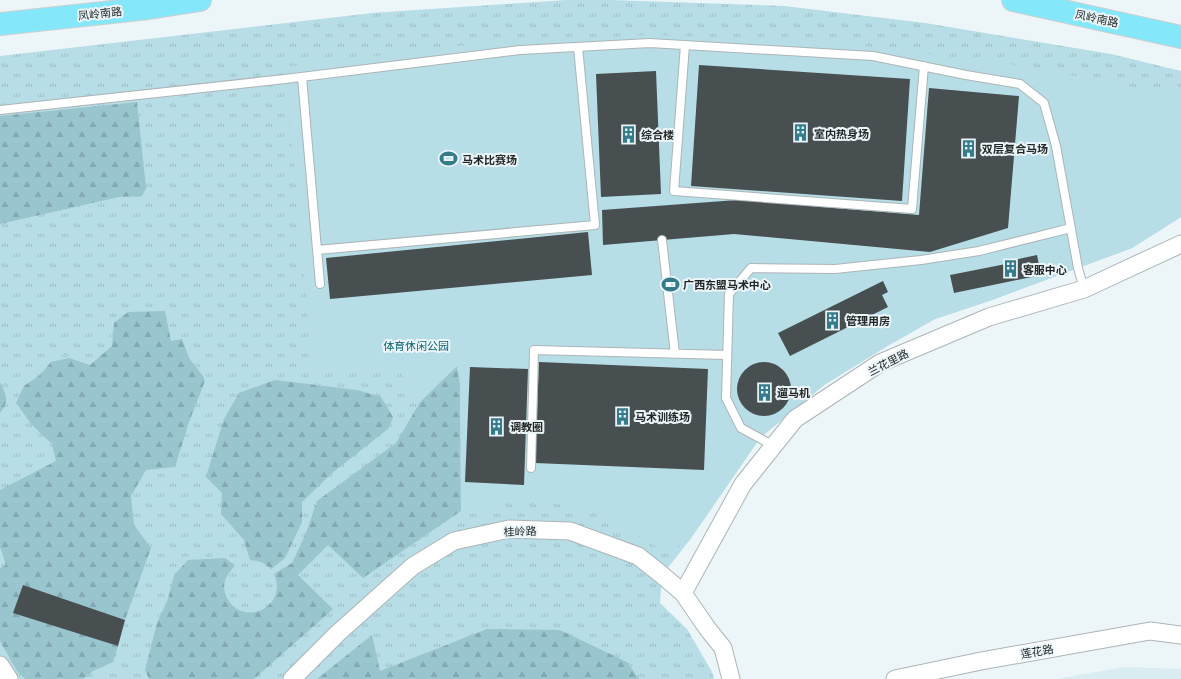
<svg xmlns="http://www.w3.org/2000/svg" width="1181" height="679" font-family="'Noto Sans','Noto Sans SC',sans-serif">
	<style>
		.built { fill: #d9ecf0 }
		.grass { fill: url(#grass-tufts) }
		.forest { fill: url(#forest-firs) }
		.garden { fill: #b7dde6 }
		.building { fill: #474f51 }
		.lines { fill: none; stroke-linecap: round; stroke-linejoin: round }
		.service-casing { stroke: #acb5b7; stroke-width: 10 }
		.minor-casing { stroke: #acb5b7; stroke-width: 19 }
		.primary-casing { stroke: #cfcfcf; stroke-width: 24 }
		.service { stroke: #fff; stroke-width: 8 }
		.minor { stroke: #fff; stroke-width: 17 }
		.primary { stroke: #85e8fa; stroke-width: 22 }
		.labels { text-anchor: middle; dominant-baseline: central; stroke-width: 4; stroke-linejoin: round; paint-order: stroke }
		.street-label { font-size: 11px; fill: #232727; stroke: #ecf5f8 }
		.poi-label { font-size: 11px; font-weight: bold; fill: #232727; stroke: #ecf5f8; text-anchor: start }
		.park-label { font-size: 11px; fill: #086372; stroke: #ecf5f8 }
	</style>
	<defs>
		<pattern id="grass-tufts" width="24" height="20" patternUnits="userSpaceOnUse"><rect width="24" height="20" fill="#b7dde6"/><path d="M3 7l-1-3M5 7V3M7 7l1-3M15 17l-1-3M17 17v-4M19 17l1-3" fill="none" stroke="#9dbec5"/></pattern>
		<pattern id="forest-firs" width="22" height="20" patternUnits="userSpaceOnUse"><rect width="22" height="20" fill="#99c5cf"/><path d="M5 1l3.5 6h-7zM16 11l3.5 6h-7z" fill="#84a9b2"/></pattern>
	</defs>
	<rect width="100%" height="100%" fill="#ecf5f8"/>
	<!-- built -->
	<path class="built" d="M1124 667 1181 669V679H1057Z"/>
	<!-- grass -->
	<path class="grass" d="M567 0H611L784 6 925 23 1111 54 1181 71V217L1132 248 992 300 935 319 889 345 824 385 760 438 689 541 662 575 660 603 687 629 712 672 714 679H0V56L372 13Z"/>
	<!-- forest -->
	<path class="forest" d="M137 102 146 188 142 196 119 197 0 224V116Z
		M165 311 171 341 182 339 189 358 203 376 205 381 189 422 175 467 146 470 131 496 134 525 151 548 125 620 23 585 14 612 118 646 113 662 93 671 83 679H25L17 671 0 641V568L6 565 0 547V490L56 461 52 444 32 425 16 403 24 386 40 375 51 362 69 358 90 365 112 346 114 323 128 312Z
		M457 366 460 384 461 511 363 578 328 545 298 575 333 609 254 679H149L145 670 157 623 168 599 174 575 188 560 225 558 235 565C232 569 228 574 226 578 223 583 224 591 226 596 241 629 289 608 274 574L292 563 306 533 317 501 396 443 420 402Z
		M275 380 357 390 381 397 393 417 389 428 331 474 302 502V522L285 558 271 569C265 563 259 561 250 560L244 540 221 514 222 493 206 477 224 419 239 393Z
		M0 382C6 395 10 401 0 413Z
		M487 629 560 630 627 662 639 679H317L372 635 380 671Z"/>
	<!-- garden -->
	<path class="garden" d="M656 35 825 41 1017 65 1171 94 1181 97V217L1132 248 992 300 935 319 889 345 824 385 760 438 689 541 675 548H658L607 516 561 504 524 500 461 511 460 384 457 366 420 402 397 368 314 374C302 272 296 169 284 67L500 41Z"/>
	<!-- building -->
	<path class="building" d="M699 65 910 79 902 201 691 186Z
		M656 71 661 194 601 197 596 74Z
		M929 88 1019 96 1008 228 930 252 734 234 603 245 602 210 737 200 919 215Z
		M588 232 592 275 330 299 326 258Z
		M1037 255 1041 275 954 293 950 275 1011 263 1014 260Z
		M883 281 888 292 882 295 888 307 790 356 778 333Z
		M737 389a27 27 0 1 1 54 0a27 27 0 1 1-54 0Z
		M539 362 708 369 704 470 535 463Z
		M470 367 528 369 524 485 465 482Z
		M23 585 125 620 118 646 13 613Z"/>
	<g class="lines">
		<defs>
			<path id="service" d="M685 45 674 191 912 209 924 66
				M302 77 320 284
				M0 110 285 79 520 50 650 43 873 56 966 75 1020 84 1044 103 1056 146 1078 268 1084 289
				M662 240 675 354
				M317 250 595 225 578 47
				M774 446 741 428 726 398 729 294 751 268 835 269 921 260 979 251 1071 228
				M531 468 534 350 727 355"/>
			<path id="minor" d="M683 593 743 484 795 419 880 363 989 317 1084 289 1181 244
				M0 665 9 679
				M292 679 338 633 413 566 454 541 509 529 570 531 638 556 662 575 683 593 707 628 723 648 731 679
				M895 679 981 661 1150 631 1181 635"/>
			<path id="primary" d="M1013 0 1181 37
				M0 24 149 8 200 0"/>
		</defs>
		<!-- service casing -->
		<use href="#service" class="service-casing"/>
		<!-- minor casing -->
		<use href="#minor" class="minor-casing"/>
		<!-- primary casing -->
		<use href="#primary" class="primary-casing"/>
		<!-- service -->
		<use href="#service" class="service"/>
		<!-- minor -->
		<use href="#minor" class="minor"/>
		<!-- primary -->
		<use href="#primary" class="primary"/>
	</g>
	<!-- icons -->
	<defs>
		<symbol id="building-bare" viewBox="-9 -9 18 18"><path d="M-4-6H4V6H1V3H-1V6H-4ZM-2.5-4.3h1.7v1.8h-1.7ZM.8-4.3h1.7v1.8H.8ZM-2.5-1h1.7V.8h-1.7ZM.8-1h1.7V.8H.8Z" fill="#367b89" stroke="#ecf5f8" stroke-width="2.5" paint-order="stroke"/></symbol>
		<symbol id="stadium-bare" viewBox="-9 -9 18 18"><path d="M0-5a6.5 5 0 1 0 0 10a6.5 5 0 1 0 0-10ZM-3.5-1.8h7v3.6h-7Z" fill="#367b89" stroke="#ecf5f8" stroke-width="2.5" paint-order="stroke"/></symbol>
	</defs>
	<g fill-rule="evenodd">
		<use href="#building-bare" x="788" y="120" width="25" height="25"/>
		<use href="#building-bare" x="616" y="122" width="25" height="25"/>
		<use href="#building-bare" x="956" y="136" width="25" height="25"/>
		<use href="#stadium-bare" x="436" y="146" width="25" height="25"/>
		<use href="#building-bare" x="998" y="256" width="25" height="25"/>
		<use href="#stadium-bare" x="658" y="272" width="25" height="25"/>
		<use href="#building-bare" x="820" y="308" width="25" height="25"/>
		<use href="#building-bare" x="752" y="380" width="25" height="25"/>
		<use href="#building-bare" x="610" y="404" width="25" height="25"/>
		<use href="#building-bare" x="484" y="414" width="25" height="25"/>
	</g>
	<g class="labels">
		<!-- street labels -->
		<g class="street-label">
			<text transform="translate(100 13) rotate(-6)">凤岭南路</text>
			<text transform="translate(1097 18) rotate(12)">凤岭南路</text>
			<text transform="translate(888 362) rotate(-27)">兰花里路</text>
			<text transform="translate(520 531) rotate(-2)">桂岭路</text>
			<text transform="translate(1037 651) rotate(-10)">莲花路</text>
		</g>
		<!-- poi labels -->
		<g class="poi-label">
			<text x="814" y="133">室内热身场</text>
			<text x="641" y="134">综合楼</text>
			<text x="982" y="148">双层复合马场</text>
			<text x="462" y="159">马术比赛场</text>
			<text x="1023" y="269">客服中心</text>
			<text x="683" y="284">广西东盟马术中心</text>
			<text x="846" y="320">管理用房</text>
			<text x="777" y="392">遛马机</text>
			<text x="635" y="416">马术训练场</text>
			<text x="510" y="426">调教圈</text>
		</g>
		<!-- park labels -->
		<g class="park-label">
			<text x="416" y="345">体育休闲公园</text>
		</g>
	</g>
</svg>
